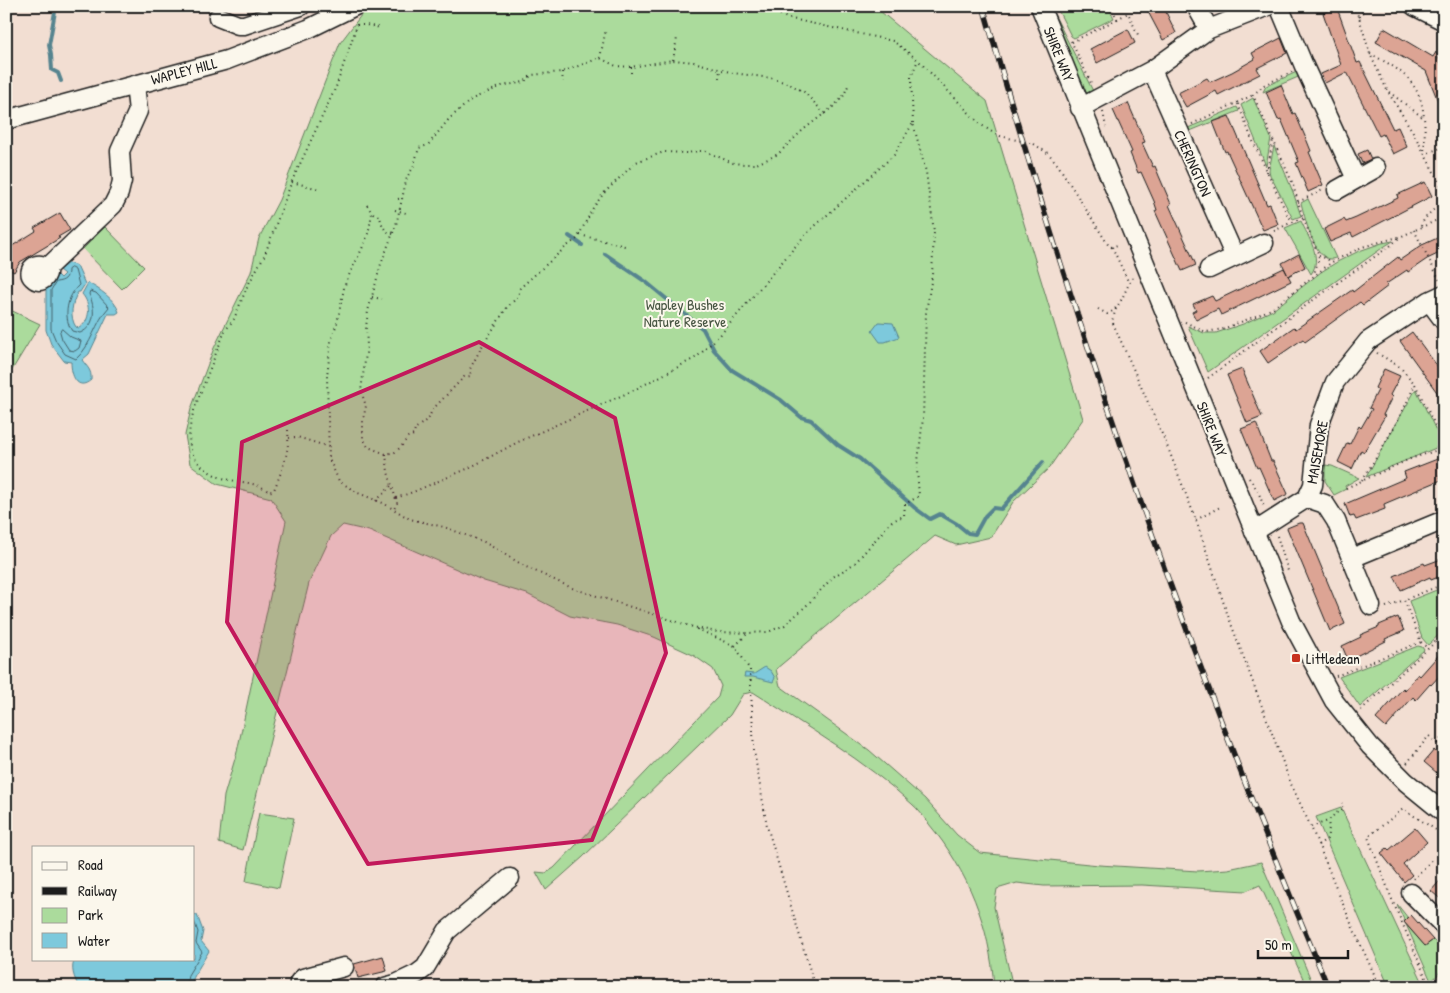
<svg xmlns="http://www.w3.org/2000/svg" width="1450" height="993" font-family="'Patrick Hand',sans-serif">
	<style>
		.green { fill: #abdb9c; stroke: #647c5c }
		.water { fill: #7dc9dc; stroke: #56848f }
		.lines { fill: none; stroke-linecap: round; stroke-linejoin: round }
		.shore { stroke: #436169; stroke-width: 1 }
		.stream { stroke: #56848f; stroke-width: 4 }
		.building { fill: #dca494; stroke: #1c1c1c }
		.minor-casing { stroke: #1c1c1c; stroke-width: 21 }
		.path { stroke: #1c1c1c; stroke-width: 2; stroke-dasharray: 1 4; stroke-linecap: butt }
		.minor { stroke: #fbf7ec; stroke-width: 18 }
		.rail-casing { stroke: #1c1c1c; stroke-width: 5.5 }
		.rail { stroke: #fbf7ec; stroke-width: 4; stroke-dasharray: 11; stroke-linecap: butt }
		.path-bridge { stroke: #1c1c1c; stroke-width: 2; stroke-dasharray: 1 4; stroke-linecap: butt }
		.marked { fill: #c2185b; fill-opacity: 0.2; stroke: #c2185b; stroke-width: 4; stroke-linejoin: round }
		.poi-dot { fill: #c8321e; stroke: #fbf7ec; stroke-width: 2 }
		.labels { text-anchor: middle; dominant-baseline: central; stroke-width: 4; stroke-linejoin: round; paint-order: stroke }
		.street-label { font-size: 15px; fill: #1c1c1c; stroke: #fbf7ec }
		.park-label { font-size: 15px; fill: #475542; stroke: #fbf7ec }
		.poi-label { font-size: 15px; fill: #1c1c1c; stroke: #fbf7ec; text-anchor: start }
	</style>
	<rect width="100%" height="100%" fill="#f2ded2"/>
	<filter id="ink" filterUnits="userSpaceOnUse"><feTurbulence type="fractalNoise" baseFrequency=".02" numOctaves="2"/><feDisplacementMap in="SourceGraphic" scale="10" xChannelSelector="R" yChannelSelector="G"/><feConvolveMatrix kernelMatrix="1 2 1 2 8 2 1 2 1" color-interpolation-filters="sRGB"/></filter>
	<g filter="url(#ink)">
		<!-- green -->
		<path class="green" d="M368 6H874L987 101 1083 419 1049 468 1013 502 991 537 956 545 935 536 776 669 780 686 869 750 925 799 957 835 980 853 1099 865 1198 871 1228 869 1261 862 1314 987H1307L1260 885 1246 891 1142 885 1044 886 1017 883 997 889 994 907 1013 987H994C990 926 968 871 929 824 924 817 918 809 912 804 864 760 807 727 753 692L743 694 730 715 583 857 546 890 536 872 546 873 554 868 718 697 721 686 713 669 693 655 654 637 617 625 570 616 527 594 484 581 369 531 343 525 331 536 309 583 243 850 219 843 224 796 237 752 286 521 271 498 217 484 190 464 185 435 191 409 214 348 251 272 259 238 279 200 340 43Z
			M1047 6H1050L1094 93H1086L1081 88Z
			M1056 6H1108L1114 18 1074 38 1071 36Z
			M1301 70 1303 75 1263 92 1266 86Z
			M1253 98 1271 138 1266 166 1241 105Z
			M1237 107 1239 111 1190 131 1188 128Z
			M1274 146 1293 192 1301 216 1293 219 1270 175 1269 170Z
			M1308 199 1336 258C1332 259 1328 260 1325 257 1312 249 1305 218 1301 203Z
			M1301 221C1308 237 1323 258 1311 274L1285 228Z
			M105 227 144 267 122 289 83 249Z
			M1393 241 1385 246 1208 372 1188 326 1204 333H1216L1243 324 1273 310 1321 272 1337 262 1359 251 1382 243Z
			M6 308 40 324 12 370 6 367Z
			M1416 389 1443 445 1366 477Z
			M1325 465 1332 466 1359 478 1345 486 1346 489 1334 495 1325 481Z
			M1444 587V630L1428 645 1422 638 1409 601Z
			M1418 646 1422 647 1424 650 1360 707 1339 677Z
			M1341 808 1425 987H1389L1316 817Z
			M259 813 294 818 279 888 246 881Z
			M1397 904 1408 918 1404 922 1425 946 1433 940 1444 951C1444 962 1442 974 1431 981Z"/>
		<!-- water -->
		<path class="water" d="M68 263 77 266 85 284 80 292H78C72 302 69 317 76 327L79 328C91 321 91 304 82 294L88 283C99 289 115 299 119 312L116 314H108L89 354 82 360C87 367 92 370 91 380 77 392 71 375 71 362L64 361 61 357 51 344 46 330V289L56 274 60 278 64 274 59 270Z
			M879 322 893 323 899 337 885 342H880L872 331Z
			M765 667 771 671 775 678 773 682 753 677H744L745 673 754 674Z
			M194 914 197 915 203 931 201 941 209 951C202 963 194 974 190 987H79C74 978 70 968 75 959H194Z"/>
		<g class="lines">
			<!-- shore -->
			<path class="shore" d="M71 268 75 270 79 285C68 295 62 316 72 331L80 333C97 326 95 307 89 294L90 291 96 293 109 307C95 322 92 345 76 359L65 354 56 341 51 329V290L56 282C64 281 68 279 68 270Z
				M62 329 71 337 81 341 79 348 75 351 69 350 62 339 60 332Z
				M186 987 188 975 202 952 196 943 198 932 194 921"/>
			<!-- stream -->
			<path class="stream" d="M56 6 49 45 51 55 52 70 58 73 61 81
				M569 236 582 245
				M605 254 646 282 703 329 714 350 732 370 781 400 801 417 811 420 838 445 860 459 915 508 930 519 940 514 957 524 968 533 975 534 985 516 993 508 1001 509 1043 462"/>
		</g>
		<!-- building -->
		<path class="building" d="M1145 6H1163L1176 33 1163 40Z
			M1337 8 1357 63 1360 62 1393 129 1398 127 1407 147 1393 154 1383 134 1379 136 1347 72 1325 83 1321 74 1341 65 1323 13Z
			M1384 28 1433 57 1436 52 1444 72V116L1426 71 1376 42Z
			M1128 29 1135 43 1097 63 1090 49Z
			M1281 38 1287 53 1257 68 1260 74 1218 95 1216 91 1186 107 1178 93 1207 78 1210 82 1232 72 1255 59 1252 53Z
			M1281 85 1293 114 1295 113 1307 141 1311 151 1309 152 1323 185 1308 192 1296 163 1299 162 1281 119 1278 120 1266 92Z
			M1128 103 1145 142 1142 143 1153 167 1155 166 1159 176 1171 204 1169 205 1196 265 1182 271 1155 211 1157 210 1154 201 1141 172 1138 173 1130 153 1132 152 1113 110Z
			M1229 116 1267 205 1270 204 1278 224 1263 230 1227 151 1225 152 1213 122Z
			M1367 150 1371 159 1362 163 1358 154Z
			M1425 182 1432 196 1353 237 1351 233 1330 242 1324 229 1344 219 1346 222 1356 218 1398 198 1397 195Z
			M60 213 70 230 58 237 60 238 20 262 14 272 6 268V254L9 248 36 231 34 228Z
			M1444 235V251L1427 259 1408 272 1407 270 1386 284 1388 286 1363 305 1360 302 1305 342 1303 339 1268 363 1260 351 1294 327 1296 329 1352 290 1353 292 1398 257 1400 260 1422 245Z
			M1299 254 1305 267 1288 276 1282 263Z
			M1284 268 1291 281 1221 315 1218 309 1196 320 1192 312 1196 310 1193 304 1212 296 1215 301Z
			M1412 332 1444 375V402L1400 341Z
			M1242 369 1262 417 1247 423 1227 375Z
			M1384 369 1400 376 1390 395 1392 397 1383 415 1385 416 1364 452 1361 450 1352 469 1338 462 1347 443 1350 444 1359 426 1361 428 1372 409 1369 408 1378 390 1375 388Z
			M1256 423 1271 461H1273L1288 494 1274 501 1259 467 1257 468 1241 429Z
			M1440 458 1444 468V473L1439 475 1441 480 1384 504 1385 509 1356 520 1354 516 1350 517 1345 504 1406 478 1404 472Z
			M1299 523H1303L1345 624 1330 631 1287 528Z
			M1444 558V575L1431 580 1430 577 1401 590 1394 576 1424 563 1425 565Z
			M1398 617 1404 631 1385 639 1386 641 1348 660 1342 646 1361 637 1360 635 1379 627V625Z
			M1444 649V671L1431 685 1430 684 1416 700 1413 697 1386 728 1376 719 1403 688 1405 690 1418 674 1420 676Z
			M1434 750 1444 759V779L1424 762Z
			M1415 828 1427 842 1403 864 1412 875 1404 882 1381 853 1387 848 1389 850Z
			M1444 876V902L1431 891Z
			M1411 915 1433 940 1425 946 1404 922Z
			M383 956 387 971 358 978 354 964Z"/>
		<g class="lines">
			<defs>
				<path id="minor" d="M1040 6 1291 621 1334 701 1370 746 1406 782 1444 813
					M1196 6 1209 29
					M1279 6 1304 66 1356 179
					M1414 6 1444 21
					M218 17 238 25H244L301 6
					M1152 70 1235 257
					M1080 108 1152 70 1209 29 1268 6
					M6 120 227 60 308 29 355 6
					M1337 190 1376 168
					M47 268C37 259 25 271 33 278 41 286 49 276 47 268L113 205 119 193 122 181 120 151 138 111 135 85
					M1209 269 1264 243
					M1429 301 1444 321
					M1307 498 1325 504 1336 521 1371 606
					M1254 532 1307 498 1313 485 1319 425 1335 382 1368 341 1429 301 1444 294
					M1352 558 1444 520
					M1411 893 1444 926
					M300 987 299 982 303 978 344 967
					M385 987 396 984 417 974 425 968 447 931 510 878"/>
			</defs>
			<!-- minor casing -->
			<use href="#minor" class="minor-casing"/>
			<!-- path -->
			<path class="path" d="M762 6 787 18 893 41 918 60 980 124 992 132 1000 136
				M1352 6 1359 17 1370 54 1388 92 1413 132 1444 191
				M1359 17 1367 6
				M1117 19 1128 13 1139 37
				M357 25H366L381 28
				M1071 41 1092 85
				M1072 42 1117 19 1111 6
				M1370 54C1422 78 1427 100 1424 154L1444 147
				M600 58 606 29
				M673 60 677 38
				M631 67V75
				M562 72 563 82
				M1292 72 1264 85 1253 95 1292 182 1303 218 1318 253 1319 258 1314 274
				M719 78 720 70
				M1389 92 1425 119
				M1238 104 1251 137 1287 214 1293 222 1303 218
				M1103 112 1106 127
				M825 114 804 92 790 84 771 78 733 73 694 62 673 60 631 67 616 66 600 58 562 72 532 75 524 82 502 86 472 99 449 119 428 145 419 148 413 168 407 177 396 225 381 264 368 311 366 327 367 346 361 391 366 406 363 420V438L368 447 386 454 395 452 401 447 408 437 414 435 415 429 429 418 432 410 464 377 471 376 470 369 481 348 507 307 518 297 520 288 567 246 577 239 593 208 604 193 636 162 664 152 688 153 698 151H705L733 163 744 164H756L768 159 778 154 803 130 834 106 843 97 848 86
				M913 123 911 77 918 60
				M1192 124 1253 95
				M1034 144 1049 154 1058 165 1109 246 1112 247 1120 244
				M1267 172 1273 140
				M292 182 319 189
				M398 199 403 198
				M1298 202 1323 190
				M367 205 372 213C370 224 369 234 364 244 358 259 349 272 344 288L337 323 331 341 327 376 329 459 339 481 358 493 383 503 410 519 444 527 484 542 526 567 572 588 693 627
				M395 210 406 213
				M373 213 380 217C382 225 384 232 393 234
				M1421 226C1425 215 1435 209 1444 201
				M1414 230 1440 281
				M1274 231 1292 222
				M580 235 625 246
				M1112 247 1128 281
				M1319 255 1332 262
				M372 297 382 299
				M1098 309 1107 314C1123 308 1124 287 1135 275
				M1116 309 1112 321 1166 443 1196 520 1227 613 1291 784 1311 827 1353 928 1380 987
				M1185 322 1206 332 1223 329 1256 316 1273 308 1332 262 1362 247 1402 236 1444 217
				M1377 353 1400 367 1415 384
				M1208 378 1316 298 1390 246 1401 236
				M288 430C290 452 282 470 274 490L269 492C254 479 232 484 215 475 174 454 191 417 204 384 211 366 218 348 225 331L234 319 247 287 265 254 292 181 336 87 357 25 355 21
				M289 438 297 437 329 447
				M386 454 388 472 397 503 394 509
				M1249 478 1258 491 1264 507
				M1362 480C1382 449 1401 418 1415 384L1444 443
				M1346 488 1410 459 1444 448
				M396 498 413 492 467 469 518 442 634 390 697 357 721 334 805 235 894 155 913 123 926 172 934 232 932 276 926 312 923 418 917 470 919 496 905 504 904 516 892 521 855 563 833 577 806 606 785 625 768 632 749 633 717 632 693 627
				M376 501 392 485
				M1196 520 1220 507
				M1277 536 1289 574
				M1386 607 1404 600
				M697 629 735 646 750 670 754 751 767 826 815 987
				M1421 642 1428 649
				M735 646 748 633
				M1336 676 1421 642 1404 600 1444 584
				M1361 710 1444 634
				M1407 763 1429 736 1437 743 1444 735
				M1311 827 1328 821 1336 813 1344 810 1342 803
				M1318 845 1327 839 1329 828 1328 821
				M1413 879 1432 860
				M1430 987 1393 902 1368 837 1403 809 1444 835"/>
			<!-- minor -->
			<use href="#minor" class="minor"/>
			<defs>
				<path id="rail" d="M983 6C1078 339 1193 667 1328 987"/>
			</defs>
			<!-- rail casing -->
			<use href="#rail" class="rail-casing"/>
			<!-- rail -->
			<use href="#rail" class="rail"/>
			<!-- path-bridge -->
			<path class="path-bridge" d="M1000 136 1034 144"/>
		</g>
	</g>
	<!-- marked area -->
	<path class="marked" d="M479 342 615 418 666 653 592 840 368 864 227 622 242 442Z"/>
	<!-- markers -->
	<rect class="poi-dot" x="1291" y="653" width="10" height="10" rx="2.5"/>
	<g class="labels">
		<!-- street labels -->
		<g class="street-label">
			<text transform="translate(1059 54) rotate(68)">SHIRE WAY</text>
			<text transform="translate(184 71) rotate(-15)">WAPLEY HILL</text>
			<text transform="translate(1193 163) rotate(66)">CHERINGTON</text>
			<text transform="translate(1212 429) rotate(68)">SHIRE WAY</text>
			<text transform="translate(1317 452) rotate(-80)">MAISEMORE</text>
		</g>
		<!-- park labels -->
		<g class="park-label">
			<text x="685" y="304">Wapley Bushes<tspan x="685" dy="17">Nature Reserve</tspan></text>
		</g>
		<!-- poi labels -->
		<g class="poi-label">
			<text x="1306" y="658">Littledean</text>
		</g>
	</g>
	<!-- margin -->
	<rect width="1450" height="993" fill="none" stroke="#fbf7ec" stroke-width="25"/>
	<rect x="12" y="12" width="1425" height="968" fill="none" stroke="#1c1c1c" stroke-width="2" filter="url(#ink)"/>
	<!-- legend -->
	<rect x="32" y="846" width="162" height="115" fill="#fbf7ec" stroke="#a29f99"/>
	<rect x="42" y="862" width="25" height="8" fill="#fbf7ec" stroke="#a29f99"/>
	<text x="78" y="870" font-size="15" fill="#1c1c1c">Road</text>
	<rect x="42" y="887" width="25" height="8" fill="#1c1c1c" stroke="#a29f99"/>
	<text x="78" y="896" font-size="15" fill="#1c1c1c">Railway</text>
	<rect x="42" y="908" width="25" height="15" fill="#abdb9c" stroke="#a29f99"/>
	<text x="78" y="920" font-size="15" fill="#1c1c1c">Park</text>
	<rect x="42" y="933" width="25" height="15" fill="#7dc9dc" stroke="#a29f99"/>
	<text x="78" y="946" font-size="15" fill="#1c1c1c">Water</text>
	<!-- scale -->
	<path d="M1258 950v8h90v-8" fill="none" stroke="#1c1c1c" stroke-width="2.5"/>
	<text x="1265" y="950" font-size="15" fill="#1c1c1c" stroke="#fbf7ec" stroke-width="4" paint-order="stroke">50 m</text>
</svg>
